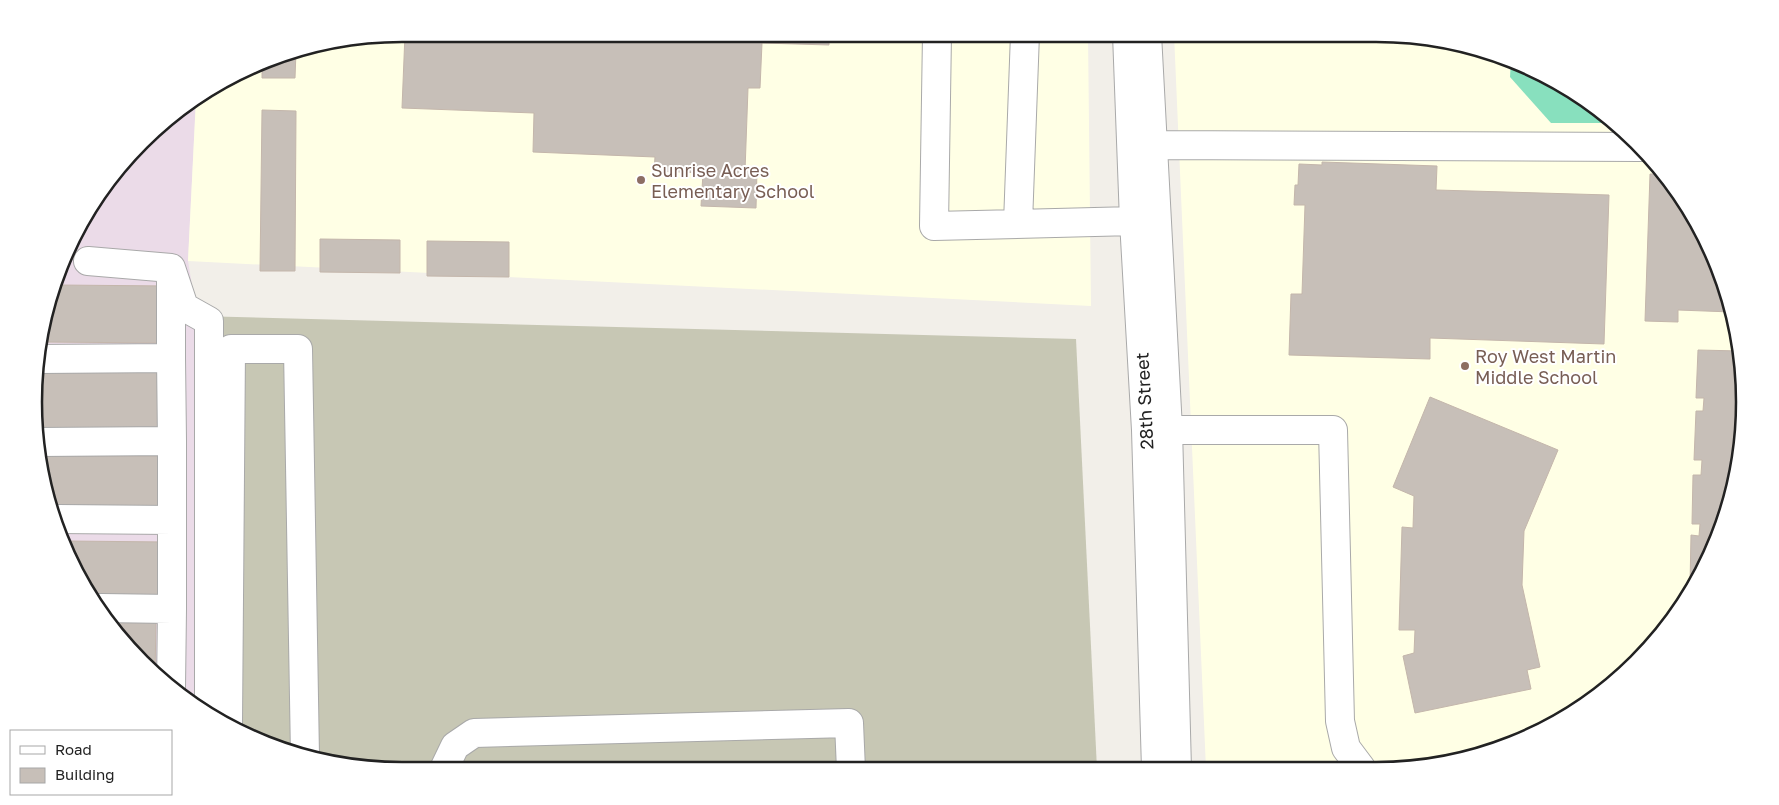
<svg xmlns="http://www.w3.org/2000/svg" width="1779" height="805" font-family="'Golos Text',sans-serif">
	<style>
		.industrial { fill: #ebdbe8 }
		.education { fill: #ffffe5 }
		.construction { fill: #c7c7b4 }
		.pitch { fill: #88e0be }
		.building { fill: #c7bfb8; stroke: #c4b6ab }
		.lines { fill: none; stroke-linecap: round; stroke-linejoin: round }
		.minor-casing { stroke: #a9a9a9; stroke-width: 30 }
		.minor { stroke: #fff; stroke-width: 28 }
		.education-dot { fill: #8d6e63; stroke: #fff; stroke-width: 2 }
		.labels { text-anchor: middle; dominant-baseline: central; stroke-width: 4; stroke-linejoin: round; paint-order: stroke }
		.education-label { font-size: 18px; fill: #785e54; stroke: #fff; text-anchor: start }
		.street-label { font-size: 18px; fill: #222; stroke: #fff }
		.rim { fill: none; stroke: #222; stroke-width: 2.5 }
	</style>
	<rect width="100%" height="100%" fill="#f2efe9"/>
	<!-- industrial -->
	<path class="industrial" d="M196 99 188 261 197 316 195 702 160 680 83 587 41 474 34 402 41 331 83 218 160 125Z"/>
	<!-- education -->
	<path class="education" d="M403 34H1088L1091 306 188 261 196 99 218 83 284 53Z
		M1174 34H1377L1448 41 1517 62 1581 96 1637 142 1683 197 1717 261 1738 330 1745 402 1738 474 1717 543 1669 627 1601 695 1518 743 1425 768 1206 769Z"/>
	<!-- construction -->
	<path class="construction" d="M197 316 1076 339 1097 769 402 771 331 764 262 743 195 702Z"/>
	<!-- pitch -->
	<path class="pitch" d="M1511 60 1581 96 1615 123H1551L1510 77Z"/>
	<!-- building -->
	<path class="building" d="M405 34H583L633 37V34H829V45L762 43 760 88H748L745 171H757L756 208 701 206 703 173 654 171 655 157 533 152 534 113 402 108Z
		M296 51 295 78H262V63L284 53Z
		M262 110 296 111 295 271H260Z
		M1322 162 1437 166 1436 190 1609 195 1604 344 1430 338V359L1289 355 1291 294H1302L1305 205H1294L1295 185H1298L1299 164 1322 165Z
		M1660 169 1683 197 1717 261 1732 312 1678 310V322L1645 321 1650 174H1660Z
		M320 239 400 240V273L320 272Z
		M427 241 509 242V277L427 276Z
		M58 285 168 286V343L40 342 41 331Z
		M1698 350 1740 351 1745 402 1738 474 1717 543 1693 585H1690L1691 535 1699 536 1700 524H1692L1693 475H1701L1702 460H1694L1696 411H1703L1704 398H1696Z
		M37 371 167 372 166 429 36 428 34 402Z
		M1430 397 1558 450 1524 531 1522 585 1540 667 1527 670 1531 689 1415 713 1403 656 1414 653 1415 630H1399L1402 527 1413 528 1414 496 1393 487Z
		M39 456H167V513L55 512 41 474Z
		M66 541 166 542V598L92 597 83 587Z
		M111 621H156L155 675Z
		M1616 670H1626L1616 680Z"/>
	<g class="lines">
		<defs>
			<path id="minor" d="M937 34 934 226 1134 221
				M1127 34 1134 221 1146 430 1156 769
				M1147 34 1168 429 1177 769
				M1153 145 1641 147
				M1018 223 1025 34
				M171 268 184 307 209 321V710
				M38 359 171 358V268L88 261
				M1150 430H1333L1340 721 1346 748 1361 768
				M38 442 172 441 171 358
				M58 519 172 520V441
				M101 608 172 609V520
				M171 687 172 609
				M228 723 231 349H298L305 756
				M443 771 455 746 474 733 849 723 851 770"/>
		</defs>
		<!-- minor casing -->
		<use href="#minor" class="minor-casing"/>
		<!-- minor -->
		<use href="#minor" class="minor"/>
	</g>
	<!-- markers -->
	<g class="education-dot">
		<circle cx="641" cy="180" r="5"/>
		<circle cx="1465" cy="366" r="5"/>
	</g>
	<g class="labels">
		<!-- education labels -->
		<g class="education-label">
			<text x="651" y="170">Sunrise Acres<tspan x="651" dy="21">Elementary School</tspan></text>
			<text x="1475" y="356">Roy West Martin<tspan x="1475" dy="21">Middle School</tspan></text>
		</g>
		<!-- street labels -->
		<g class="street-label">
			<text transform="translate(1144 401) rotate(-93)">28th Street</text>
		</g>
	</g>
	<!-- crop -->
	<path d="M0 0H1779V805H0ZM402 42H1376A360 360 0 0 1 1736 402V402A360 360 0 0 1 1376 762H402A360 360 0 0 1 42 402V402A360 360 0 0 1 402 42Z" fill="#fff" fill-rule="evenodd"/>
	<path class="rim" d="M402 42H1376A360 360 0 0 1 1736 402V402A360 360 0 0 1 1376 762H402A360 360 0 0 1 42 402V402A360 360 0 0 1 402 42Z"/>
	<!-- legend -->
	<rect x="10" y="730" width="162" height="65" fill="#ffffff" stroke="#a7a7a7"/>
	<rect x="20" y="746" width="25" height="8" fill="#ffffff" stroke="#a7a7a7"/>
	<text x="55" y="755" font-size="15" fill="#222222">Road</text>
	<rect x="20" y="768" width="25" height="15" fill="#c7bfb8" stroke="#a7a7a7"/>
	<text x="55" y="780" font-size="15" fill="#222222">Building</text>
</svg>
